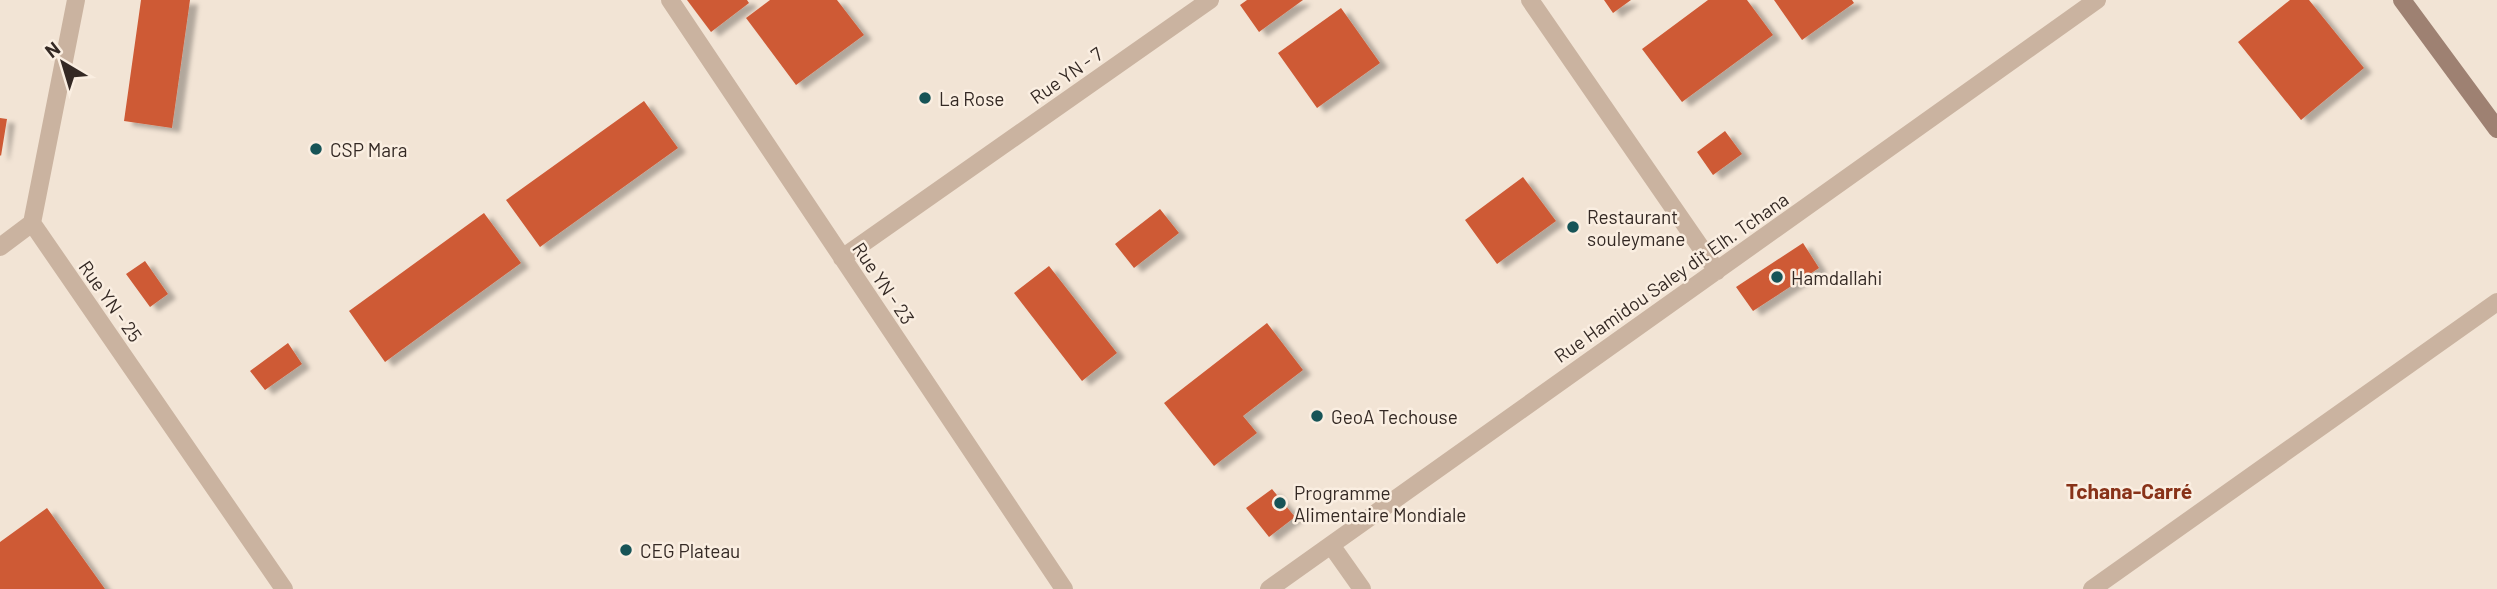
<svg xmlns="http://www.w3.org/2000/svg" width="2497" height="589" font-family="Barlow,sans-serif">
	<style>
		.building { fill: #ce5a36; filter: url(#shadow) }
		.lines { fill: none; stroke-linecap: round; stroke-linejoin: round }
		.street { stroke: #cab3a0; stroke-width: 18 }
		.secondary { stroke: #9e8172; stroke-width: 18 }
		.poi-dot { fill: #175457; stroke: #faeee1; stroke-width: 2.5 }
		.labels { text-anchor: middle; dominant-baseline: central; stroke-width: 5; stroke-linejoin: round; paint-order: stroke }
		.street-label { font-size: 19px; fill: #342924; stroke: #faeee1 }
		.poi-label { font-size: 19px; fill: #342924; stroke: #faeee1; text-anchor: start }
		.neighbourhood-label { font-size: 21px; font-weight: bold; fill: #883218; stroke: #faeee1 }
	</style>
	<defs>
		<filter id="shadow"><feDropShadow dx="8" dy="4.5" stdDeviation="2" flood-color="#0004"/></filter>
	</defs>
	<rect width="100%" height="100%" fill="#f2e4d5"/>
	<!-- building -->
	<path class="building" d="M141 0H190L172 128 124 121Z
		M687 0H747L749 3 711 32Z
		M770 0H837L864 35 796 85 746 18Z
		M1247 0H1303L1259 32 1240 5Z
		M1604 0H1631L1613 13Z
		M1708 0H1747L1773 35 1682 102 1642 49Z
		M1774 0H1852L1854 3 1802 40Z
		M2290 0H2309L2364 68 2301 120 2238 42Z
		M1341 8 1380 63 1317 108 1278 53Z
		M644 101 678 148 540 247 506 200Z
		M0 118 7 119 1 156 0 155Z
		M1725 131 1742 154 1713 175 1697 152Z
		M1523 177 1556 221 1497 264 1465 220Z
		M1160 209 1179 233 1134 268 1115 244Z
		M484 213 521 263 385 362 349 311Z
		M1803 243 1819 268 1753 311 1736 287Z
		M145 261 168 294 150 307 126 274Z
		M1049 266 1117 353 1082 381 1014 293Z
		M1267 323 1303 370 1243 416 1257 433 1214 466 1164 403Z
		M288 343 302 364 265 390 250 371Z
		M1272 489 1295 517 1269 537 1246 508Z
		M47 508 105 589H0V542Z"/>
	<g class="lines">
		<!-- street -->
		<path class="street" d="M76 0 32 223 284 589
			M670 0 1064 589
			M1530 0 1717 271
			M0 247 32 223
			M842 258 1210 0
			M1331 545 1362 589
			M1269 589 2097 0
			M2092 589 2497 302"/>
		<!-- secondary -->
		<path class="secondary" d="M2402 0 2497 129"/>
	</g>
	<!-- markers -->
	<g class="poi-dot">
		<circle cx="925" cy="98" r="7"/>
		<circle cx="316" cy="149" r="7"/>
		<circle cx="1573" cy="227" r="7"/>
		<circle cx="1777" cy="277" r="7"/>
		<circle cx="1317" cy="416" r="7"/>
		<circle cx="1280" cy="503" r="7"/>
		<circle cx="626" cy="550" r="7"/>
	</g>
	<g class="labels">
		<!-- street labels -->
		<g class="street-label">
			<text transform="translate(1066 75) rotate(-35)">Rue YN - 7</text>
			<text transform="translate(1671 277) rotate(-35)">Rue Hamidou Saley dit Elh. Tchana</text>
			<text transform="translate(884 283) rotate(56)">Rue YN - 23</text>
			<text transform="translate(111 301) rotate(55)">Rue YN - 25</text>
		</g>
		<!-- poi labels -->
		<g class="poi-label">
			<text x="939" y="98">La Rose</text>
			<text x="330" y="149">CSP Mara</text>
			<text x="1587" y="216">Restaurant<tspan x="1587" dy="22">souleymane</tspan></text>
			<text x="1791" y="277">Hamdallahi</text>
			<text x="1331" y="416">GeoA Techouse</text>
			<text x="1294" y="492">Programme<tspan x="1294" dy="22">Alimentaire Mondiale</tspan></text>
			<text x="640" y="550">CEG Plateau</text>
		</g>
		<!-- neighbourhood labels -->
		<g class="neighbourhood-label">
			<text x="2129" y="490">Tchana-Carré</text>
		</g>
	</g>
	<!-- north arrow -->
	<g transform="translate(63 63) rotate(322)" stroke="#faeee1" stroke-width="5" paint-order="stroke">
	<path d="M0-5L12 26L0 18L-12 26Z" fill="#342924"/>
	<text y="-10" font-size="19" font-weight="bold" text-anchor="middle" fill="#342924">N</text>
	</g>
</svg>
